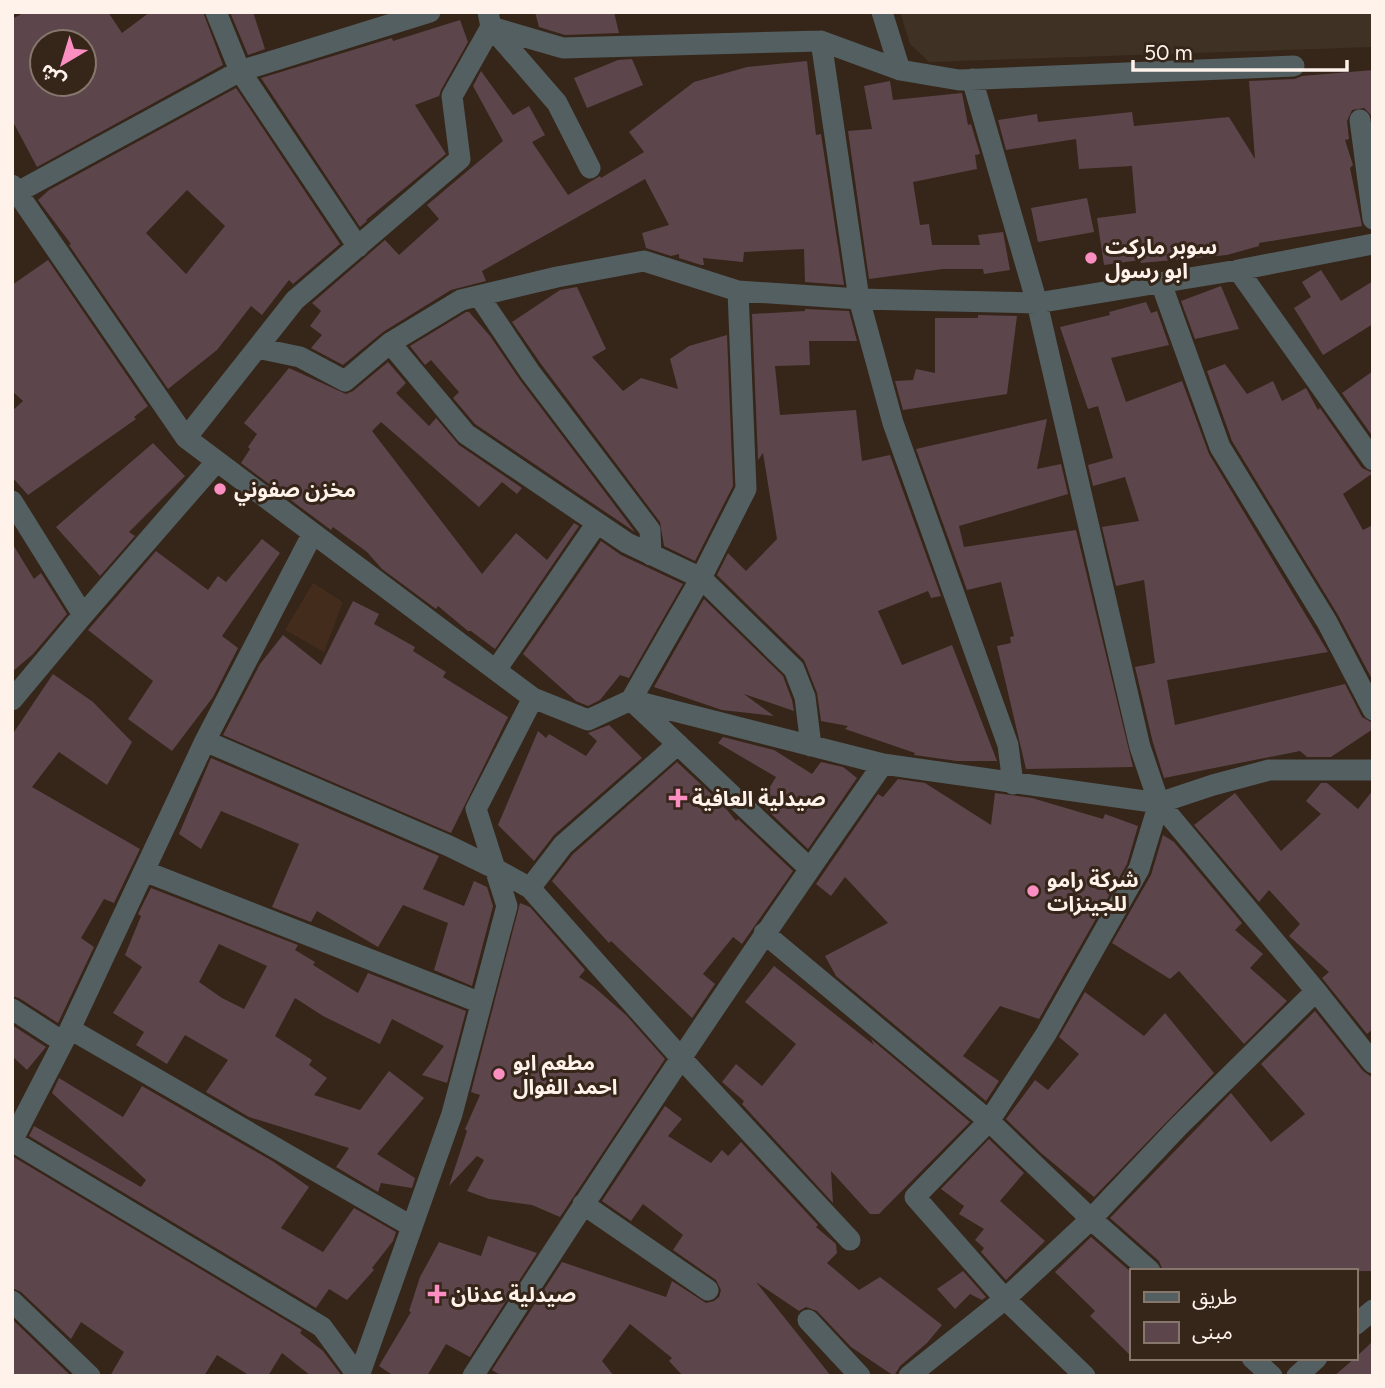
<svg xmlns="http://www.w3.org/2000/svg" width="1385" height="1388" font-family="Figtree,'Noto Sans Arabic',sans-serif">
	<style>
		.built { fill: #432c1c }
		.education { fill: #403125 }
		.building { fill: #5d454c; fill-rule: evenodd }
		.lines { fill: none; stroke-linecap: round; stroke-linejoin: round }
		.street { stroke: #535f60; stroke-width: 21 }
		.poi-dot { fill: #fc8fc2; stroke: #362519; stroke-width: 2.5 }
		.labels { text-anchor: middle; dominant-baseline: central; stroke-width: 6; stroke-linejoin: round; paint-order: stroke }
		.poi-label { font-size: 21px; font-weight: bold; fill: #fef2ea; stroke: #362519; text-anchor: start }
	</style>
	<rect width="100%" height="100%" fill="#362519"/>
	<!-- built -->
	<path class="built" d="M313 583 343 602 324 652 285 630Z"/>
	<!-- education -->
	<path class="education" d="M900 12H1373V47L929 62 910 44Z"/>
	<!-- building -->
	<path class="building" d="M25 12H108L122 33 150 12H203L223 65 37 167 12 120V19ZM42 42H84V84H42Z
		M230 12H253L265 49 248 55Z
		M535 12H614L619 33 565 35 539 27Z
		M460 20 468 42 441 90 439 96 415 105 446 154 366 220 367 221 360 227 261 78 392 38 393 41Z
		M632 59 643 85 587 108 574 78 618 60Z
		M807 61 816 135 821 134 844 285 805 282 804 249 744 252 743 262 703 258 704 265H701L679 258V254L671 256 646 248 642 233 669 225 645 179 482 271 486 281 451 290 383 332 343 365 311 348 322 335 310 326 321 311 312 303 385 240 399 255 439 219 427 205 503 141 473 86 481 71 513 115 529 106 545 135 532 142 568 195 600 176 601 178 644 152 629 132 694 82 747 67Z
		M1373 70V117L1364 108 1352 110 1347 121 1349 139 1345 140 1353 165 1350 168 1362 226 1259 243V246L1227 255 1141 263 1140 260 1104 265 1097 218 1136 213 1132 166 1079 169 1076 139 1006 150 998 120 1037 114 1038 122 1132 112 1134 126 1229 117 1255 159 1249 81 1295 79 1302 76Z
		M890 81 893 100 962 93 968 125 971 124 980 154 975 155 977 169 913 182 920 225 929 224 932 245H980L978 235 1003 232 1010 270 984 274 983 269H943L869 279 848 131 872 129 864 86Z
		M236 88 340 244 293 284 289 280 262 315 251 306 217 350 168 389 69 245 71 244 38 200 49 190ZM187 190 225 226 186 274 146 233Z
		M1087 198 1094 232 1038 242 1031 208Z
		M48 260 148 406 134 417 136 419 28 495 12 477V411L23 401 12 391V285Z
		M1321 270 1341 301 1373 281V324L1323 355 1294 308 1311 297 1302 282Z
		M1221 286 1239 329 1195 339 1181 301Z
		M577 287 606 349 592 357 623 391 641 378 678 389 670 359 689 346 727 335 733 486 695 561 664 546 660 522 541 364 512 322 560 290Z
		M1146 302 1151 313 1157 311 1169 345 1111 358 1126 402 1182 381 1209 454 1328 652 1167 680 1175 725 1345 684 1362 717 1373 723V729L1331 757H1307L1300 751 1164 778 1153 743 1135 667 1155 663 1144 580 1116 586 1102 527 1139 521 1125 477 1093 486 1088 465 1113 458 1098 406 1088 409 1060 327 1110 315 1109 312Z
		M805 309 849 311 857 341H809L810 365 775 366 780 415 856 410 862 461 890 455 941 596 931 598 928 591 878 611 902 665 952 645 997 761H957L914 755 915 753 845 729 848 726 821 721 817 693 804 660 717 575 728 553 746 571 777 539 763 453 758 460 752 314 805 311Z
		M466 312H469L490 336 520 380 635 532 475 424 453 398 459 392 431 360 425 365 410 346Z
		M978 315 1017 316 1007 394 903 410 895 381 913 380 916 369 935 373V318H978Z
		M388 362 406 383 396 393 429 426 436 418 459 445 522 488 517 494 502 482 479 507 381 422 372 431 482 574 516 533 547 560 574 523 579 526 495 649 471 631H468L438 606 436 609 382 569 367 552 333 527 331 530 241 463 250 449 248 447 257 434 244 423 289 368 346 394 353 391Z
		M1225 364 1247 394 1273 381 1282 401 1306 388 1318 410 1320 408 1362 468 1373 473 1343 494 1363 530 1373 525V681L1338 615 1232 441 1207 371Z
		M1373 371V437L1342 393Z
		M1047 419 1037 469 1061 464 1068 494 959 526 964 547 1076 530 1133 767 1026 769 997 646 1011 643 1010 637 1014 636 1001 582 967 590 916 449Z
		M153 443 185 476 129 532 135 536 100 576 56 527Z
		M262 539 280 553 222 636 238 648 213 697 172 751 128 719 153 681 88 630 156 551 208 590 218 576 226 582Z
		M601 541 621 555 683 584 629 678 620 675 600 700 588 706 576 701 523 654Z
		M12 543 34 579 41 573 67 614 33 654 12 672Z
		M704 599 783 676 792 700 794 711 744 694 774 716 722 710 654 687Z
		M353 601 379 614 374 624 415 647 413 651 446 672 443 677 508 717 451 833 223 735 260 664 283 635 321 665Z
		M53 674 93 702 132 742 107 785 59 752 32 787 140 849 114 903 104 899 81 938 94 947 58 1023 19 998 12 996V735Z
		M609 725 642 758 554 835 534 861 498 825 538 731 546 738 549 734 586 756 597 741 588 733Z
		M723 737 774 750 812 774 821 762 843 767 857 778 808 849 760 803 776 777 718 743Z
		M211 758 439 856 423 889 464 906 474 881 487 887 493 906 472 986 434 970 448 923 403 905 378 947 317 911 311 922 272 907 299 844 221 811 201 849 179 834Z
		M677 762 723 805 736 821 738 819 793 871 742 944 733 937 703 974 715 984 692 1018 611 941 609 943 552 881 573 854Z
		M898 779 925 783 991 825 995 793 1032 798 1103 819 1105 814 1138 826 1127 864 1039 1019 1000 1006 963 1056 999 1081 986 1101 836 976 825 956 888 923 845 877 831 896 816 884 878 794 883 797Z
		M1321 783H1327L1358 809 1373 790V1029L1367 1034 1322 978 1329 972 1289 936 1300 924 1269 890 1259 902 1194 825 1235 793 1281 851 1321 814 1306 801Z
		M1163 835 1174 842 1242 923 1235 930 1263 954 1250 968 1287 1001 1244 1044 1179 971 1170 979 1112 943 1151 875Z
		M151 888 298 945 295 950 315 962 313 965 358 993 368 973 466 1011 447 1083 422 1075 444 1046 392 1019 380 1044 323 1016 295 998 275 1036 312 1060 309 1065 327 1078 314 1095 360 1110 389 1071 424 1098 377 1154 415 1178 412 1188 381 1183 378 1192 336 1167 349 1148 249 1117 206 1092 228 1060 185 1035 167 1064 136 1045 144 1032 113 1013 142 967 125 955 141 916 138 914ZM219 944 267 966 244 1009 222 998 199 982Z
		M520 903 530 907 585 970 579 977 594 987 626 1015 665 1059 560 1217 532 1205 489 1199 467 1191 484 1160 477 1156 449 1186 467 1131 465 1129 480 1095 471 1092Z
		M774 966 874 1045 871 1039 970 1122 879 1214H870L831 1171 833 1203 742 1104 744 1101 722 1082 736 1064 762 1086 796 1044 745 1002Z
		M1085 992 1144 1036 1165 1013 1214 1073 1094 1197 1041 1153 1006 1119 1035 1080 1048 1090 1079 1054 1059 1037Z
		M1315 1011 1363 1071 1373 1078V1271H1163L1159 1261 1110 1218 1231 1093 1271 1142 1305 1114 1261 1064Z
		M12 1025 46 1047 27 1070 12 1056Z
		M59 1078 123 1117 142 1086 274 1162 309 1187 281 1228 323 1252 354 1208 396 1232 393 1241 372 1268 374 1270 347 1300 329 1289 316 1308 29 1136 34 1126 141 1187 146 1180 52 1093Z
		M665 1106 682 1119 668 1136 711 1163 722 1150 728 1156 741 1142 818 1225 816 1227 836 1244 837 1253 827 1263 859 1290 880 1277 942 1325 927 1343 900 1366 894 1376 851 1347 817 1311 806 1307 799 1311 756 1282 831 1376H683L669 1361 672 1358 630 1324 602 1361 614 1376H502L492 1370 562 1262 666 1297 672 1281 706 1303 714 1301 719 1297 721 1290 716 1280 673 1250 683 1235 643 1204 631 1221 602 1201Z
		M989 1139 1024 1173 1000 1201 1045 1241 1006 1280 981 1252 984 1248 975 1240 984 1229 959 1214 964 1206 941 1189Z
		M12 1156 302 1330 300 1333 323 1351 342 1376H311L282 1353 268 1376H250L217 1355 204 1376H110L124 1352 81 1322 71 1339 21 1292 12 1288Z
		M488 1236 537 1253 470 1357 446 1344 427 1376H394L379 1366 411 1312 409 1311 420 1277 439 1242 481 1256Z
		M1091 1237 1131 1272V1356L1090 1316 1095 1311 1055 1272Z
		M963 1271 986 1297 982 1300 970 1294 955 1309 937 1289Z
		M12 1319 71 1376H12Z
		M1373 1341V1376H1334L1355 1358Z"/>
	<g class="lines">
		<!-- street -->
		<path class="street" d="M216 12 240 71 358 247
			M488 12 491 27 557 103 590 168
			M882 12 900 70
			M491 27 563 48 821 41 900 70 959 80 1294 66
			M821 41 859 299 893 423 1008 745 1013 784
			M972 79 1037 303 1140 747 1159 803 1316 991 1373 1063
			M1360 120 1373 219
			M12 185 186 438 533 698 588 720 631 700 883 764 1159 803 1213 785 1269 770H1373
			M16 193 240 71 430 12
			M1238 270 1373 460
			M1161 283 1220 447 1327 622 1373 710
			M738 291 746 489 701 578 631 700 809 868
			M479 296 530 372 650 530 651 555
			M390 343 466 434 627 543 701 578 794 669 805 697 811 746
			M257 348 300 357 345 381 390 343 461 300 557 277 644 261 738 291 859 299 1037 303 1238 270 1373 244
			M186 438 295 300 460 159 452 96 491 27
			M12 501 83 615
			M496 670 597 523
			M12 700 83 615 217 461
			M205 741 449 846 494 868 530 888 681 1058 850 1240
			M144 871 481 1003
			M530 888 563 845 678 744
			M764 933 989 1121 1091 1219 1150 1271
			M12 1009 63 1042
			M70 1029 411 1226
			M12 1141 70 1029 205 741 313 533
			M12 1141 322 1327 358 1376
			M583 1204 708 1290
			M12 1301 90 1376
			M808 1320 860 1376
			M1355 1325 1373 1310
			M1252 1358 1272 1376
			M359 1376 452 1114 507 906 476 809 533 698
			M473 1376C605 1169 742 965 883 764
			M909 1376 1005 1299 1091 1219 1178 1127 1316 991
			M1085 1376 1005 1299 915 1197 989 1121 1046 1034 1139 869 1159 803
			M1297 1376 1317 1358"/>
	</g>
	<!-- markers -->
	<g class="poi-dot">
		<circle cx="1091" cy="258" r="7"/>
		<circle cx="220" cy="489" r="7"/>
		<path d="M674.5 787.5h7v7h7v7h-7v7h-7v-7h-7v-7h7z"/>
		<circle cx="1033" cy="891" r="7"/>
		<circle cx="499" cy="1074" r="7"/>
		<path d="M433.5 1283.5h7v7h7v7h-7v7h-7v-7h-7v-7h7z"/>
	</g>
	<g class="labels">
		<!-- poi labels -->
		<g class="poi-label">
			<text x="1105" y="246">سوبر ماركت<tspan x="1105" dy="24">ابو رسول</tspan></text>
			<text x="234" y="489">مخزن صفوني</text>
			<text x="692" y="798">صيدلية العافية</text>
			<text x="1047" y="879">شركة رامو<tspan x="1047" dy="24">للجينزات</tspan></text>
			<text x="513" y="1062">مطعم ابو<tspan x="513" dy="24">احمد الفوال</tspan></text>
			<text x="451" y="1294">صيدلية عدنان</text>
		</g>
	</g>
	<!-- border -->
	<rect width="1385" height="1388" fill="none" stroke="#fef2ea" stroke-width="28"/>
	<!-- legend -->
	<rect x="1130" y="1269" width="228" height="91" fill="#362519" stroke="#86776d" stroke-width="2"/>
	<rect x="1144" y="1292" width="35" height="10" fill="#535f60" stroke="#86776d" stroke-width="2"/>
	<text x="1192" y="1304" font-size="21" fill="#fef2ea">طريق</text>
	<rect x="1144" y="1322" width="35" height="21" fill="#5d454c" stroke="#86776d" stroke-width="2"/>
	<text x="1192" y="1339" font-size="21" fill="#fef2ea">مبنى</text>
	<!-- north arrow -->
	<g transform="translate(63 63) rotate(218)"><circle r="33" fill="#362519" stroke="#86776d" stroke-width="2"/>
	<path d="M0-5L12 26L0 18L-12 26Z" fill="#fc8fc2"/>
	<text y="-10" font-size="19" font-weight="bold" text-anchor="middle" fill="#fef2ea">ش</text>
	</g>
	<!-- scale -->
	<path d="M1133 60v10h214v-10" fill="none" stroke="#fef2ea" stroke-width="3.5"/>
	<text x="1144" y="60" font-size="21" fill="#fef2ea" stroke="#362519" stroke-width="5" paint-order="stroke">50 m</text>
</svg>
